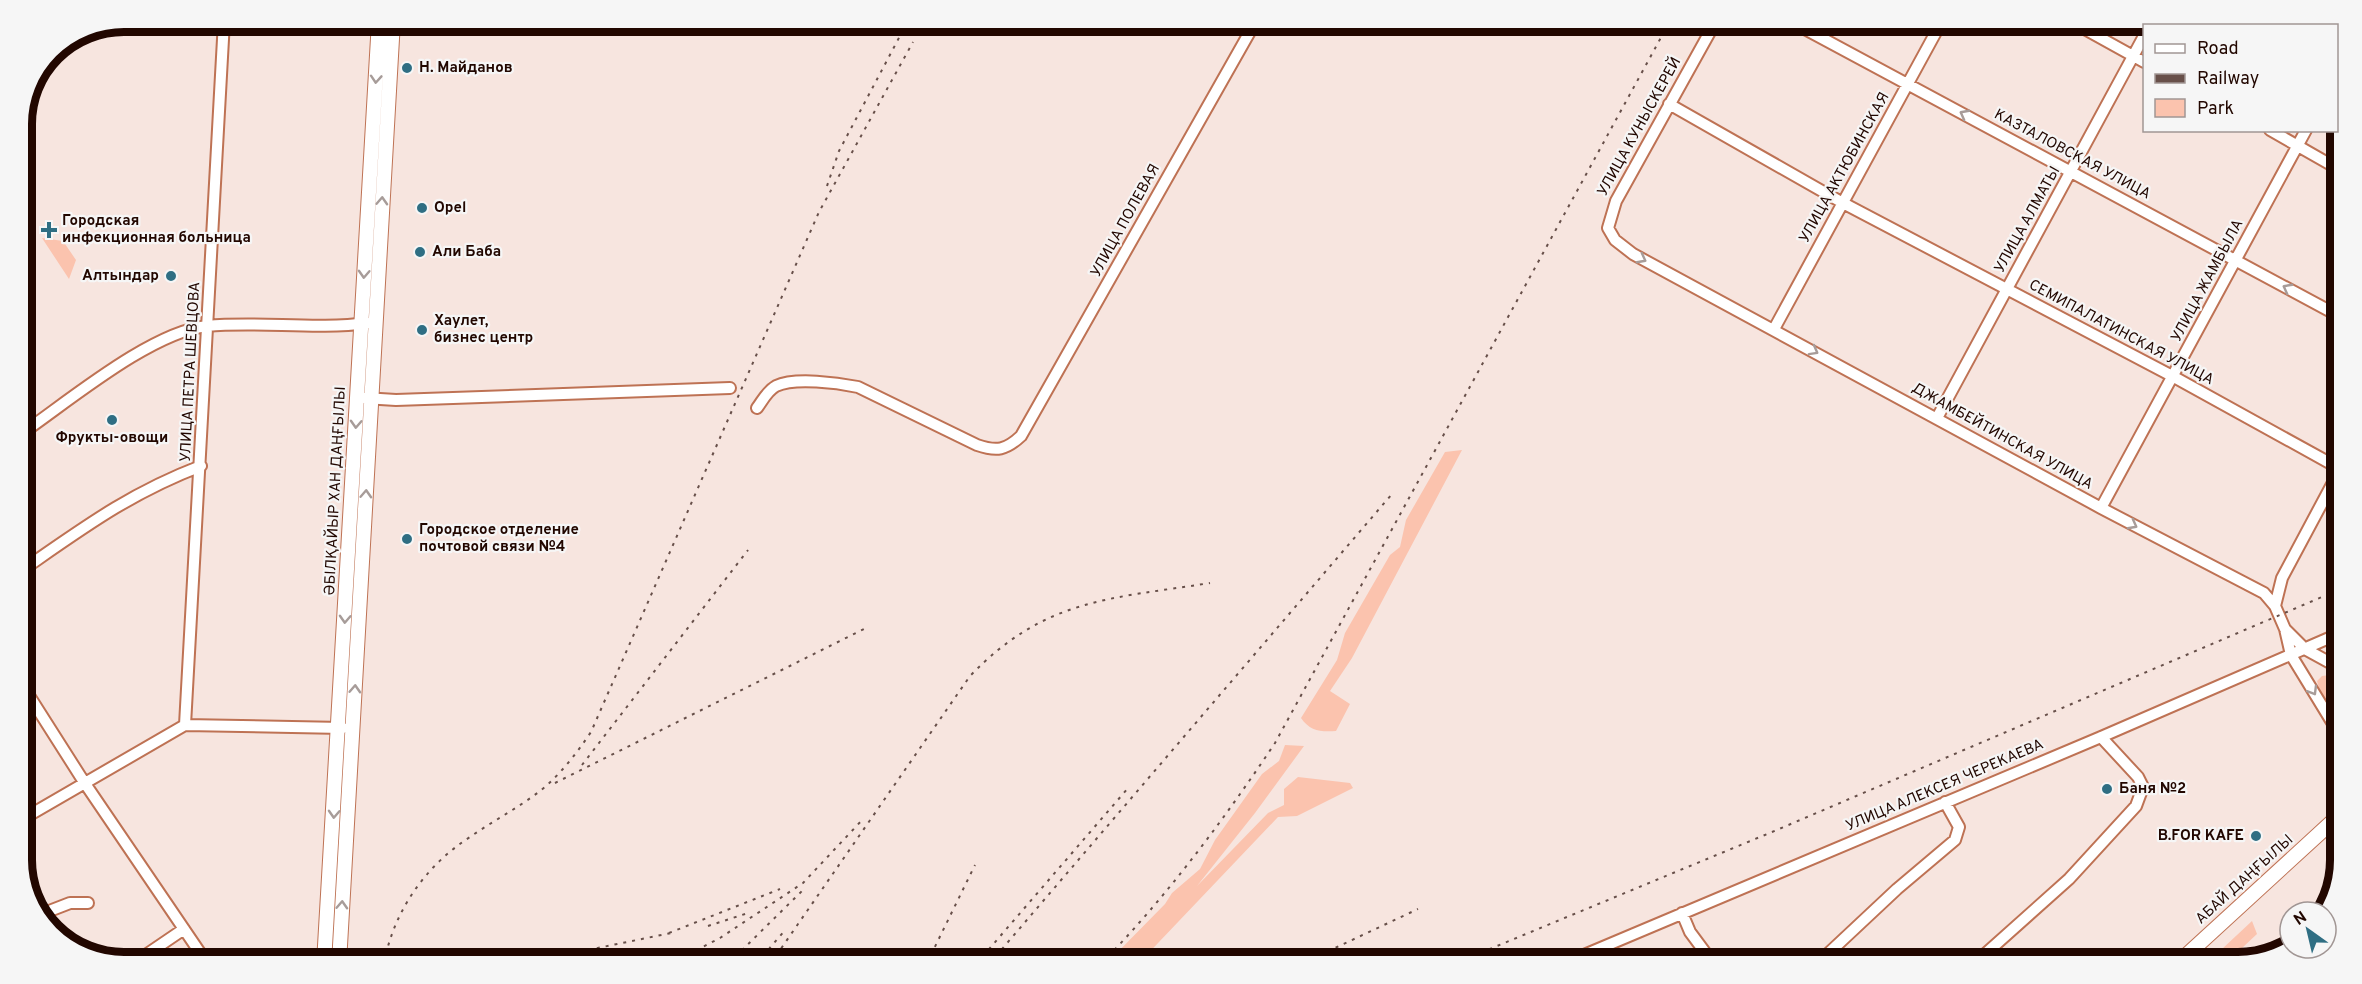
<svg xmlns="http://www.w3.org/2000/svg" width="2362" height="984" font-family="Overpass,sans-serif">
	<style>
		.green { fill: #fbc3ae }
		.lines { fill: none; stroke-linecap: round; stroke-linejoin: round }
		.minor-casing { stroke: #be7254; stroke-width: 14 }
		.major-casing { stroke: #be7254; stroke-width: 16 }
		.minor { stroke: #fff; stroke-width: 10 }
		.major { stroke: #fff; stroke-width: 14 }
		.rail { stroke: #674f49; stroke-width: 2; stroke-dasharray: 3 6; stroke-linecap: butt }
		.oneway { stroke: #a79c99 }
		.poi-dot { fill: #2f6e83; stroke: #f6f6f6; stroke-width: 2 }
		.labels { text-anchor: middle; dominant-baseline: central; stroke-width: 4.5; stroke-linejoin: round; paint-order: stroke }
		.poi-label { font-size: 15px; font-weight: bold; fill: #220700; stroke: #f6f6f6; text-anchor: start }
		.street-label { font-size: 15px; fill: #220700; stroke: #f6f6f6 }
		.rim { fill: none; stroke: #220700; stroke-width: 8 }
	</style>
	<rect width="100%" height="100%" fill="#f7e5df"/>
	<!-- green -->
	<path class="green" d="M42 238 63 241 76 260 69 279Z
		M1462 450 1352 658 1330 691 1350 704 1336 731C1320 732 1310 731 1301 718L1337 660 1345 633 1390 555 1400 547 1406 520 1445 452Z
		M2330 675 2335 677V715L2319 688 2317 681 2322 676Z
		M1285 745 1304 746 1255 813 1197 886 1268 813 1284 805V789L1298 777 1350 783 1353 788 1297 816 1278 817 1139 963H1107L1165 904 1172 893 1200 869 1215 840 1262 774 1279 761Z
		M2252 921 2257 934 2226 963H2207Z"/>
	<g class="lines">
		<defs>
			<path id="minor" d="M1716 21 1616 201 1608 228 1615 240 1633 254 2101 508 2264 593 2275 606 2285 629 2291 655 2335 727
				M1790 21 2339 316
				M2070 21 2144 62
				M2150 26 2153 21
				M1669 104 1843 203 2174 377 2337 467
				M2270 130 2340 170
				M1774 329 1942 21
				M364 398 396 400 730 388
				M757 408C763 400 767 391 776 386 795 377 838 383 858 387L977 445C997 452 1006 450 1021 436L1256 21
				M1937 418 2144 36
				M21 434C69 401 151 332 207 326 260 321 315 330 368 323
				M2101 508 2306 130
				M21 571C83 528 130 493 201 466
				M2275 606 2282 578 2337 475
				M2285 629 2305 649 2336 666
				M21 683 84 782 207 963
				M185 725 224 21
				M21 820 185 725 343 728
				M1682 913 1690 932 1713 963
				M39 915 70 903H88
				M82 953 86 951 90 956
				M134 963 184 929
				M1565 963 2101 737 2336 635
				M1818 963 1897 889 1955 840 1959 827 1945 802
				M1975 963 2069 879 2136 806 2143 787 2138 777 2101 737"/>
			<path id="major" d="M324 963 379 21
				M339 963 393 21
				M2178 963 2334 820"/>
		</defs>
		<!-- minor casing -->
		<use href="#minor" class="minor-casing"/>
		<!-- major casing -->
		<use href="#major" class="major-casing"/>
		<!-- minor -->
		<use href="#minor" class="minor"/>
		<!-- major -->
		<use href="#major" class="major"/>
		<!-- rail -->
		<path class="rail" d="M827 186 839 151 901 34
			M582 765 748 550
			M555 783 868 627
			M708 926 748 913
			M669 933 780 889
			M588 950 676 932
			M384 963C394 911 425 866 470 837 493 821 518 808 540 791 561 774 576 754 591 732L819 212 913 42
			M672 963 720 938 803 883 864 818
			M729 963 804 889
			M757 963 786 929
			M771 963 970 676C1045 598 1110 599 1210 583
			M927 963 975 865
			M977 963 1129 787
			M990 963 1392 494
			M1018 963 1035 948
			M1102 963C1167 896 1223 821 1275 743L1670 21
			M1303 963 1418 909
			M1456 963 1772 832 2336 591"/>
	</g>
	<!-- one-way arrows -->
	<defs><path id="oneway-chevron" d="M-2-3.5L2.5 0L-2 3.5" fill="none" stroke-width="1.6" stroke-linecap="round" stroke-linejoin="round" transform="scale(1.5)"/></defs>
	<g class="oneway">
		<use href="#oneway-chevron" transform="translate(376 79) rotate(94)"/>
		<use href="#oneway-chevron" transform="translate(1964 114) rotate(-152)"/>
		<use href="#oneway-chevron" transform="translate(382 201) rotate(-87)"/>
		<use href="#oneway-chevron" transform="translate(1642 259) rotate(28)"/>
		<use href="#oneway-chevron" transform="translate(364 274) rotate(93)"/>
		<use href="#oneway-chevron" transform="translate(2287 288) rotate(-152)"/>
		<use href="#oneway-chevron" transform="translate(1814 351) rotate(29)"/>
		<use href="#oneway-chevron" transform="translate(356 424) rotate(93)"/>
		<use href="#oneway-chevron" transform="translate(366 494) rotate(-87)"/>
		<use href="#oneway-chevron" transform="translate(2133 525) rotate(28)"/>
		<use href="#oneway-chevron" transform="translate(345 619) rotate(93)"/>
		<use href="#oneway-chevron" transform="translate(355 689) rotate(-87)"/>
		<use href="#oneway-chevron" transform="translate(2313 691) rotate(59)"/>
		<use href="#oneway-chevron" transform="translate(334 814) rotate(93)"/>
		<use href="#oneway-chevron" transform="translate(342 905) rotate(-87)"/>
	</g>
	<!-- markers -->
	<g class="poi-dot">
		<circle cx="407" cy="68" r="6"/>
		<circle cx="422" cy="208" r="6"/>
		<path d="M46 221h6v6h6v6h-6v6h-6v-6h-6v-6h6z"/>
		<circle cx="420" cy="252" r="6"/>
		<circle cx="171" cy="276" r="6"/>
		<circle cx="422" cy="330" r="6"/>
		<circle cx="112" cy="420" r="6"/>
		<circle cx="407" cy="539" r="6"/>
		<circle cx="2107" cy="789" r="6"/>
		<circle cx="2256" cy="836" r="6"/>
	</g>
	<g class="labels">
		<!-- poi labels -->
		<g class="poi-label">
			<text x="419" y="68">Н. Майданов</text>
			<text x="434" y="208">Opel</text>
			<text x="62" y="221">Городская<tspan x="62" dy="17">инфекционная больница</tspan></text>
			<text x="432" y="252">Али Баба</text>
			<text x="159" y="276" text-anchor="end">Алтындар</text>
			<text x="434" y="321">Хаулет,<tspan x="434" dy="17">бизнес центр</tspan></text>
			<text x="112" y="438" text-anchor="middle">Фрукты-овощи</text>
			<text x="419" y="530">Городское отделение<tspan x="419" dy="17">почтовой связи №4</tspan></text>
			<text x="2119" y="789">Баня №2</text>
			<text x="2244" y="836" text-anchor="end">B.FOR KAFE</text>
		</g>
		<!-- street labels -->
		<g class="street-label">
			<text transform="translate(1640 127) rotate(-61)">УЛИЦА КУНЫСКЕРЕЙ</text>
			<text transform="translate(2072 155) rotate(28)">КАЗТАЛОВСКАЯ УЛИЦА</text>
			<text transform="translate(1845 168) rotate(-61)">УЛИЦА АКТЮБИНСКАЯ</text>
			<text transform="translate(2028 220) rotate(-61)">УЛИЦА АЛМАТЫ</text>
			<text transform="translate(1126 221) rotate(-61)">УЛИЦА ПОЛЕВАЯ</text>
			<text transform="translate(2208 281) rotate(-62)">УЛИЦА ЖАМБЫЛА</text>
			<text transform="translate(2121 333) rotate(28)">СЕМИПАЛАТИНСКАЯ УЛИЦА</text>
			<text transform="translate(191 372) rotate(-87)">УЛИЦА ПЕТРА ШЕВЦОВА</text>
			<text transform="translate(2002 437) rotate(29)">ДЖАМБЕЙТИНСКАЯ УЛИЦА</text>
			<text transform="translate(336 491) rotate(-87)">ӘБІЛҚАЙЫР ХАН ДАҢҒЫЛЫ</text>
			<text transform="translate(1945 786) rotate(-23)">УЛИЦА АЛЕКСЕЯ ЧЕРЕКАЕВА</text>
			<text transform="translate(2245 880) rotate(-42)">АБАЙ ДАҢҒЫЛЫ</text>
		</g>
	</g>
	<!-- crop -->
	<path d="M0 0H2362V984H0ZM124 32H2238A92 92 0 0 1 2330 124V860A92 92 0 0 1 2238 952H124A92 92 0 0 1 32 860V124A92 92 0 0 1 124 32Z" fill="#f6f6f6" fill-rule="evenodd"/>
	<path class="rim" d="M124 32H2238A92 92 0 0 1 2330 124V860A92 92 0 0 1 2238 952H124A92 92 0 0 1 32 860V124A92 92 0 0 1 124 32Z"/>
	<!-- legend -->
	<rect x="2143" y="24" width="195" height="108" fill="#f6f6f6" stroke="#a19694" stroke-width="1.5"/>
	<rect x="2155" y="44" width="30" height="9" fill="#ffffff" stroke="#a19694" stroke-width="1.5"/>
	<text x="2197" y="54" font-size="18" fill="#220700">Road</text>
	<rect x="2155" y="74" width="30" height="9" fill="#674f49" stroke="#a19694" stroke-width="1.5"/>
	<text x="2197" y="84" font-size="18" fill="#220700">Railway</text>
	<rect x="2155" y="99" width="30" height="18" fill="#fbc3ae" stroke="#a19694" stroke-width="1.5"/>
	<text x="2197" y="114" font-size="18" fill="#220700">Park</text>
	<!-- north arrow -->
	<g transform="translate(2308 930) rotate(326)"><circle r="28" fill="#f6f6f6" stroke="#a19694" stroke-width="1.5"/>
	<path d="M0-4.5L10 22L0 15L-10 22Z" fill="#2f6e83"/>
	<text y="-9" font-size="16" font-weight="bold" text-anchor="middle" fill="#220700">N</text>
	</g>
</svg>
